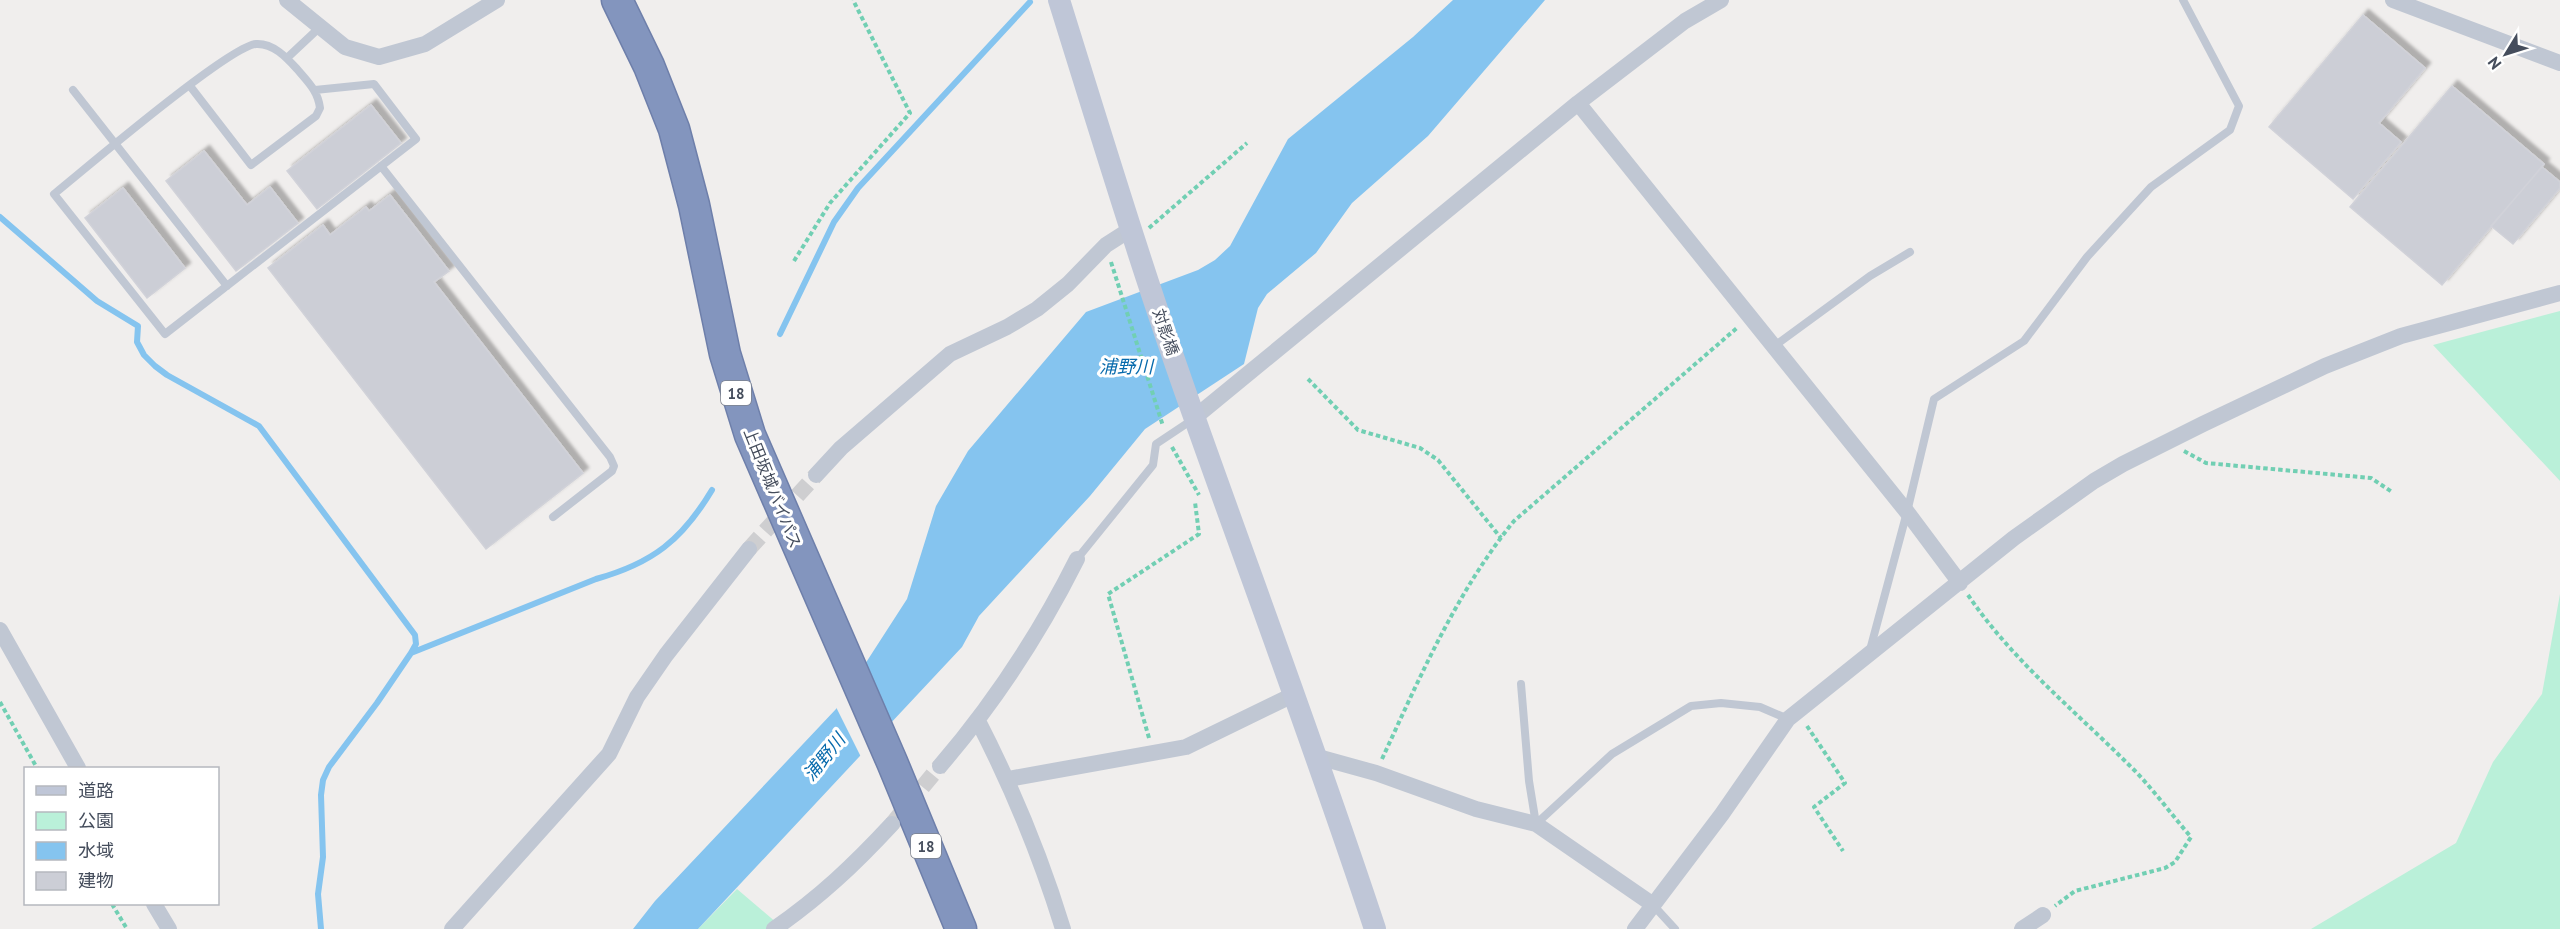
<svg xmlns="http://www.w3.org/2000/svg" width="2560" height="929" font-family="'PT Sans','Noto Sans JP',sans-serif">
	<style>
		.green { fill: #baf0d9 }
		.water { fill: #85c4ef }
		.pier { fill: #f0eeed }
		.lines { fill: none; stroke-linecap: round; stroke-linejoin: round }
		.stream { stroke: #85c4ef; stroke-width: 6 }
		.building { fill: #ccced6; stroke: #d1d2d9; stroke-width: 1.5; filter: url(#shadow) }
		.street-tunnel { stroke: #ceced0; stroke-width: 16; stroke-dasharray: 16 8; stroke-linecap: butt }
		.highway-casing { stroke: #6e7faa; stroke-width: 33 }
		.path { stroke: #71cfb3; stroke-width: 4; stroke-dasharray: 4.5 3; stroke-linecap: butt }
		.lane { stroke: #c0c7d3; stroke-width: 8 }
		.street { stroke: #c0c7d3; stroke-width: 16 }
		.secondary { stroke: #bfc6d7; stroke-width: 22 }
		.highway { stroke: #8395be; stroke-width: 30 }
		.labels { text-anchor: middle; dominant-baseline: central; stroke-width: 6; stroke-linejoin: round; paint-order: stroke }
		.shield { fill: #fff; stroke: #7d828d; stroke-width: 1.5 }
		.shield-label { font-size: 15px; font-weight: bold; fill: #454d5c }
		.street-label { font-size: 16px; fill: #454d5c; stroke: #fff }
		.water-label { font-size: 18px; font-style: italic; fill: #076aac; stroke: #fff }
	</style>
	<defs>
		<filter id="shadow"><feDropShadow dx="5.5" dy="-5.5" stdDeviation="1.5" flood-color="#0004"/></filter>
	</defs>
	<rect width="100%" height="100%" fill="#f0eeed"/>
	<!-- green -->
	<path class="green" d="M2560 311V481L2433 345Z
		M2560 594V929H2311L2456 843 2493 762 2542 694Z
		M737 889 784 929H698Z"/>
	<!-- water -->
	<path class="water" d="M1453 0H1545L1428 136 1352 203 1316 253 1267 294 1258 308 1244 364 1145 429 1090 496 979 616 962 647 698 929H633L655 901 836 709 907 599 936 506 968 451 1086 312 1198 270 1215 260 1230 246 1288 139 1413 37Z"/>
	<!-- pier -->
	<path class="pier" d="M863 663 891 728 862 759 835 705Z"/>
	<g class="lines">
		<!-- stream -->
		<path class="stream" d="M0 217 97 301 138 326 137 342 144 355 155 366 167 375 259 426 415 635 416 644 411 653
			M780 334 834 222 858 188 1030 2
			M321 929 318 894 323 857 321 795 323 780 329 767 377 703 411 653 596 579C653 563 682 540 712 490"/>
	</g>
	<!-- building -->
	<path class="building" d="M2363 15 2425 68 2379 123 2401 142 2353 199 2269 127Z
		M2452 86 2544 164 2442 285 2350 207Z
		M371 105 401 143 317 209 287 171Z
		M204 151 247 205 270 187 298 223 236 271 166 181Z
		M2542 167 2560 182V188L2513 244 2491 226Z
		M123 188 185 268 147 298 85 218Z
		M390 195 449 271 434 282 583 473 486 549 268 268 323 225 330 235 366 207 369 211Z"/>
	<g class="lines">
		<!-- street-tunnel -->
		<path class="street-tunnel" d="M749 549 816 475
			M892 824 940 766"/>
		<defs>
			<path id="highway" d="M617 0 649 66 674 129 694 205 725 354 750 435 892 762 961 929"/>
		</defs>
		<!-- highway casing -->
		<use href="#highway" class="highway-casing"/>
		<!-- path -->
		<path class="path" d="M1149 228 1247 143
			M794 261 830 203 910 113 853 0
			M1111 262 1163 426
			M1308 379 1358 430 1420 448 1438 460 1501 538
			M1172 447 1199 495
			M2184 451 2206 463 2371 478 2392 492
			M1968 595C2012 660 2073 709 2128 764 2151 786 2170 813 2191 837L2175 862 2165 868 2075 891 2055 906
			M0 702 37 768
			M1807 726 1845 783 1814 807 1843 851
			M1149 738 1108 594 1199 534 1195 502
			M1382 759C1420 677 1457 591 1514 521L1738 327
			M112 904 127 929"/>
		<!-- lane -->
		<path class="lane" d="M287 58 319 28
			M190 86 251 165 316 116 320 108C318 91 308 82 297 69 286 57 273 43 256 44 229 46 85 169 54 194L165 334 416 139 374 84 315 90
			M73 90 227 286
			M381 166 610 457 614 466 612 471 553 517
			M1773 347 1870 276 1910 252
			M1077 559 1153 465 1156 444 1192 420
			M1870 650 1907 512 1934 399 2024 341 2087 257 2151 187 2230 130 2239 106 2183 0
			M1521 684 1529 781 1536 824
			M1536 824 1612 754 1691 706 1721 703 1760 707 1788 719
			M1653 905 1675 929"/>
		<!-- street -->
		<path class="street" d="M287 0 345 47 379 57 425 44 497 0
			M2393 0 2560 63
			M1578 103 1907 512 1960 583
			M1194 418 1578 103 1685 21 1721 0
			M816 475 841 448 950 354 1007 327 1037 309 1068 284 1106 245 1131 229
			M0 630 78 768
			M978 721C1014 791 1040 854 1063 929
			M1318 757 1376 773 1476 809 1536 824 1652 904
			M940 766C994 703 1040 633 1077 559
			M1008 779 1186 747 1295 694
			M154 904 169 929
			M452 929 609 754 637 697 666 655 749 549
			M774 929C820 897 854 865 892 824
			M1635 929 1722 814 1788 719 2014 538 2094 481 2123 464 2203 424 2325 366 2401 336 2560 293
			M2022 929 2043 915"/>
		<!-- secondary -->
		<path class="secondary" d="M1059 0C1103 141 1146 283 1196 422 1256 591 1319 759 1375 929"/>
		<!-- highway -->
		<use href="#highway" class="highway"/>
	</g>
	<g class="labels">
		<!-- shield labels -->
		<g class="shield">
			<rect x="721" y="381" width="30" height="24" rx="4.5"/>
			<rect x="911" y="834" width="30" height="24" rx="4.5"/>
		</g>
		<g class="shield-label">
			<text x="736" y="393">18</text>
			<text x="926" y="846">18</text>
		</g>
		<!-- street labels -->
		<g class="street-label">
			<text transform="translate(1166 332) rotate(71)">対影橋</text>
			<text transform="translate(773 488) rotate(68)">上田坂城バイパス</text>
		</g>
		<!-- water labels -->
		<g class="water-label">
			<text x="1126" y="366">浦野川</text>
			<text transform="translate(824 757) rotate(-51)">浦野川</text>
		</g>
	</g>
	<!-- legend -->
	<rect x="24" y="767" width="195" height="138" fill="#ffffff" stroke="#b5b8be" stroke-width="1.5"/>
	<rect x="36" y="786" width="30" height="9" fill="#bfc6d7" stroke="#b5b8be" stroke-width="1.5"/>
	<text x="78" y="797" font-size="18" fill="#454d5c">道路</text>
	<rect x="36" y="812" width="30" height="18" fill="#baf0d9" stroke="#b5b8be" stroke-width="1.5"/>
	<text x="78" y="827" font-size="18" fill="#454d5c">公園</text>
	<rect x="36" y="842" width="30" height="18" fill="#85c4ef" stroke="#b5b8be" stroke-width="1.5"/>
	<text x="78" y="857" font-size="18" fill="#454d5c">水域</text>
	<rect x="36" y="872" width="30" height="18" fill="#ccced6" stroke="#b5b8be" stroke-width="1.5"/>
	<text x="78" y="887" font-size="18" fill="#454d5c">建物</text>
	<!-- north arrow -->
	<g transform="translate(2506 54) rotate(232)" stroke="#ffffff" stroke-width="4.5" paint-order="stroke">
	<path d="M0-4.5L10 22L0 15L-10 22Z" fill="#454d5c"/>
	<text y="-9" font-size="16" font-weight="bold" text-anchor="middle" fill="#454d5c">N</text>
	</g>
</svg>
